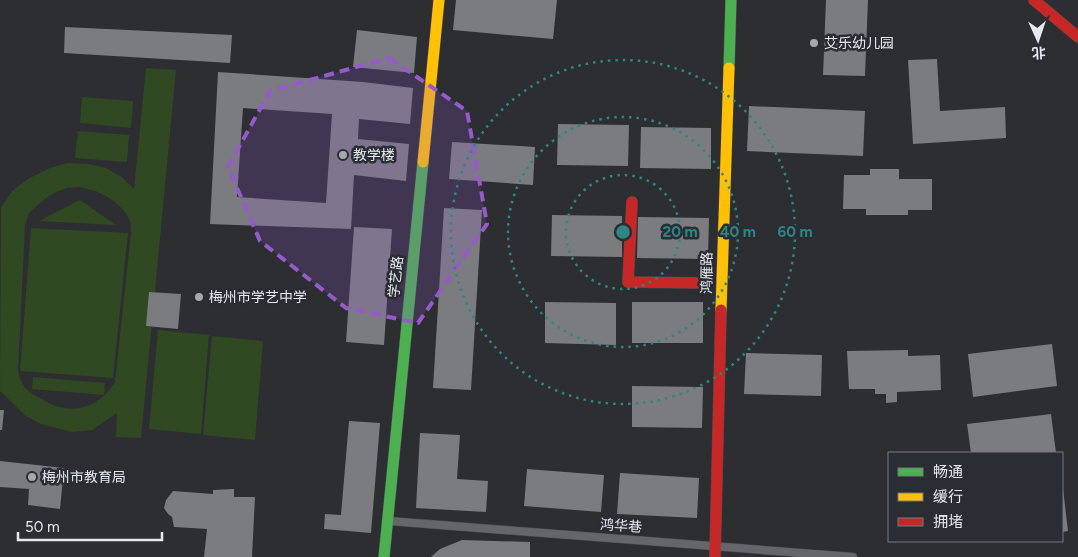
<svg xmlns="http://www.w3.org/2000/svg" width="1078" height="557" font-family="Figtree,'Noto Sans SC',sans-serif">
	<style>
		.green { fill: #304922; fill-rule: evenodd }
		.building { fill: #7a7c7f; fill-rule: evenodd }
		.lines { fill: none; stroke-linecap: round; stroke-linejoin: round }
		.lane-casing { stroke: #48494c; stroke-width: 9 }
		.fast-casing { stroke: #48494c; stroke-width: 12 }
		.slow-casing { stroke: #48494c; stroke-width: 12 }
		.jam-casing { stroke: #48494c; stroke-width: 12 }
		.lane { stroke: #656669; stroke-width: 8 }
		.fast { stroke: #4caf50; stroke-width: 11 }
		.slow { stroke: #ffc107; stroke-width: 11 }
		.jam { stroke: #c62828; stroke-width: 11 }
		.marked { fill: #965bcb; fill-opacity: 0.2; stroke: #965bcb; stroke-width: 4; stroke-dasharray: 10 6; stroke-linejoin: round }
		.ring { fill: none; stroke: #2f8781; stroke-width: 2.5; stroke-dasharray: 2.5 5 }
		.poi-dot { fill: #a6a8ac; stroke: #2a2d34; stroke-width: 2 }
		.labels { text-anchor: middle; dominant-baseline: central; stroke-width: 5; stroke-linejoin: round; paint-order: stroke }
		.poi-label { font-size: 14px; fill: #e7e9ee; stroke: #2a2d34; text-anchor: start }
		.street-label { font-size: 14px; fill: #e7e9ee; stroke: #2a2d34 }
		.centre { fill: #2f8781; stroke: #2a2d34; stroke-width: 2.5 }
		.ring-label { font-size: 15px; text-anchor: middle; font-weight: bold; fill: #2f8781; stroke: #2a2d34; stroke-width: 5; stroke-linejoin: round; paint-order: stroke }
	</style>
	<rect width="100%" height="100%" fill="#2c2e32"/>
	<!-- green -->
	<path class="green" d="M146 68 176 70 141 438 116 437 117 413 92 430 72 432 41 424 26 416 0 391 1 208 12 191 28 179 50 168 67 163 88 164 106 168 123 178 134 189ZM80 187C87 189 94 190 100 193 111 198 126 209 130 221 131 224 131 229 131 233L115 382C102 403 81 414 56 406 51 405 47 402 42 399 28 392 21 387 18 371L25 226 29 213 42 201 54 193 67 188Z
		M82 97 133 101 131 128 80 123Z
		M78 131 129 135 127 162 75 158Z
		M80 200 116 225 39 221Z
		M31 228 128 233 113 378 20 371Z
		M158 330 209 335 201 434 149 429Z
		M212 336 263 341 255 440 203 435Z
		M33 377 105 383 104 395 32 389Z"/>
	<!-- building -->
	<path class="building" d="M456 0H557L553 39 453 30Z
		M826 0H868L865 76 823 75Z
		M65 27 232 35 230 63 64 53Z
		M357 30 417 37 414 73 353 67Z
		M937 59 940 111 1005 107 1006 138 913 144 908 60Z
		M218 72 363 82 413 88 410 124 359 119 358 139 409 144 406 181 354 175 351 229 210 224ZM243 108 332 114 326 203 237 197Z
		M749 106 865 111 863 156 747 151Z
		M558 124 629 125 628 166 557 165Z
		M641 127 711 128V169L640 168Z
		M452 142 535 147 533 185 449 179Z
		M870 169H899V179H932V210H908V215H866V209H843L844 175H870Z
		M444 208 482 210 471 390 433 388Z
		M552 215 622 216V257L551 256Z
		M638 217 709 218 708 259 637 258Z
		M354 227 392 229 384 345 346 342Z
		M149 292 181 294 178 329 146 326Z
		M545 302 616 303V345L545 343Z
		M632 302H703V343H632Z
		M1052 344 1057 386 973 397 968 354Z
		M908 350V356L940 355 941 390 897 392V402L886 403V394H875V389H849L847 351Z
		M746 353 822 355 821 396 744 394Z
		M632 386 703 387 702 428 632 427Z
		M0 410H4L2 430H0Z
		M1051 414 1056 453H971L967 424Z
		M349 421 380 423 371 533 324 529 325 514 341 515Z
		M420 433 460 435 457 479 488 481 486 512 416 508Z
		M0 461 64 468 60 509 28 505 29 489 0 487Z
		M527 469 604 475 601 512 524 506Z
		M620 473 699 478 697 518 617 514Z
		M234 489V497H255L252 557H204L207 529 174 527 172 517 168 514 164 508 166 500 173 491 213 494V490Z
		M1062 489H1063L1068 531 1062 532Z
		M462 540 530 542V557H431L440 549Z"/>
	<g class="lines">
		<defs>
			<path id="lane" d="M389 521 853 557"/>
			<path id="fast" d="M729 68 731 0
				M384 557 423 162"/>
			<path id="slow" d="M423 162 439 0
				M721 310 729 68"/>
			<path id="jam" d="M1034 0 1078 37
				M632 202 628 282 705 283
				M715 557 721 310"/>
		</defs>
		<!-- lane casing -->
		<use href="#lane" class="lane-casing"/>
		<!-- fast casing -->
		<use href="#fast" class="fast-casing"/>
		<!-- slow casing -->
		<use href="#slow" class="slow-casing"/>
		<!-- jam casing -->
		<use href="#jam" class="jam-casing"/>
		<!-- lane -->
		<use href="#lane" class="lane"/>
		<!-- fast -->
		<use href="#fast" class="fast"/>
		<!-- slow -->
		<use href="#slow" class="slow"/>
		<!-- jam -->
		<use href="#jam" class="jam"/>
	</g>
	<!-- marked area -->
	<path class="marked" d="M389 58 467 111 487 224 418 323 346 308 260 241 228 167 270 91Z"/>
	<!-- distance rings -->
	<g class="ring">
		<circle cx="623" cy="232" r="57"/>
		<circle cx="623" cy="232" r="115"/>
		<circle cx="623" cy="232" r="172"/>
	</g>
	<!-- markers -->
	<g class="poi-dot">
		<circle cx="814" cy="43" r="5"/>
		<circle cx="343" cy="155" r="5"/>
		<circle cx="199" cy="297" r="5"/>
		<circle cx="32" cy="477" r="5"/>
	</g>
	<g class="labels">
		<!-- poi labels -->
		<g class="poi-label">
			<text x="824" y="43">艾乐幼儿园</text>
			<text x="353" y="155">教学楼</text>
			<text x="209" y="297">梅州市学艺中学</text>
			<text x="42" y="477">梅州市教育局</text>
		</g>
		<!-- street labels -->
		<g class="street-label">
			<text transform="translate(707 273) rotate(-89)">鸿雁路</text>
			<text transform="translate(396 277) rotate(-84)">学艺路</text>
			<text transform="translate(621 526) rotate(4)">鸿华巷</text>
		</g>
	</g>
	<circle cx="623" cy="232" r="8" class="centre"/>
	<g class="ring-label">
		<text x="680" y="237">20 m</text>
		<text x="738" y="237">40 m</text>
		<text x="795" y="237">60 m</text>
	</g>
	<!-- legend -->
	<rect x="888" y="452" width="175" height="90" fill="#2a2d34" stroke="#76787e"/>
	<rect x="898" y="468" width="25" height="8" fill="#4caf50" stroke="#76787e"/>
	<text x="933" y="477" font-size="15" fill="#e7e9ee">畅通</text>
	<rect x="898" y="493" width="25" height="8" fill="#ffc107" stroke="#76787e"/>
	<text x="933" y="502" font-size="15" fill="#e7e9ee">缓行</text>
	<rect x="898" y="518" width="25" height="8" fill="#c62828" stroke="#76787e"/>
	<text x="933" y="527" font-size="15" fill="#e7e9ee">拥堵</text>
	<!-- north arrow -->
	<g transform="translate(1038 40) rotate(177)" stroke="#2a2d34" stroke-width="4" paint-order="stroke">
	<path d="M0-4L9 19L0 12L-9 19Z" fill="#e7e9ee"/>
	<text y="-8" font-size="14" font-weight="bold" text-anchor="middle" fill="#e7e9ee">北</text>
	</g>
	<!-- scale -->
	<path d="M18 532v8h144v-8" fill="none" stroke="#e7e9ee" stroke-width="2.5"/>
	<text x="25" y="532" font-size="15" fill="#e7e9ee" stroke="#2a2d34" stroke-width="4" paint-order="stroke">50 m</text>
</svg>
